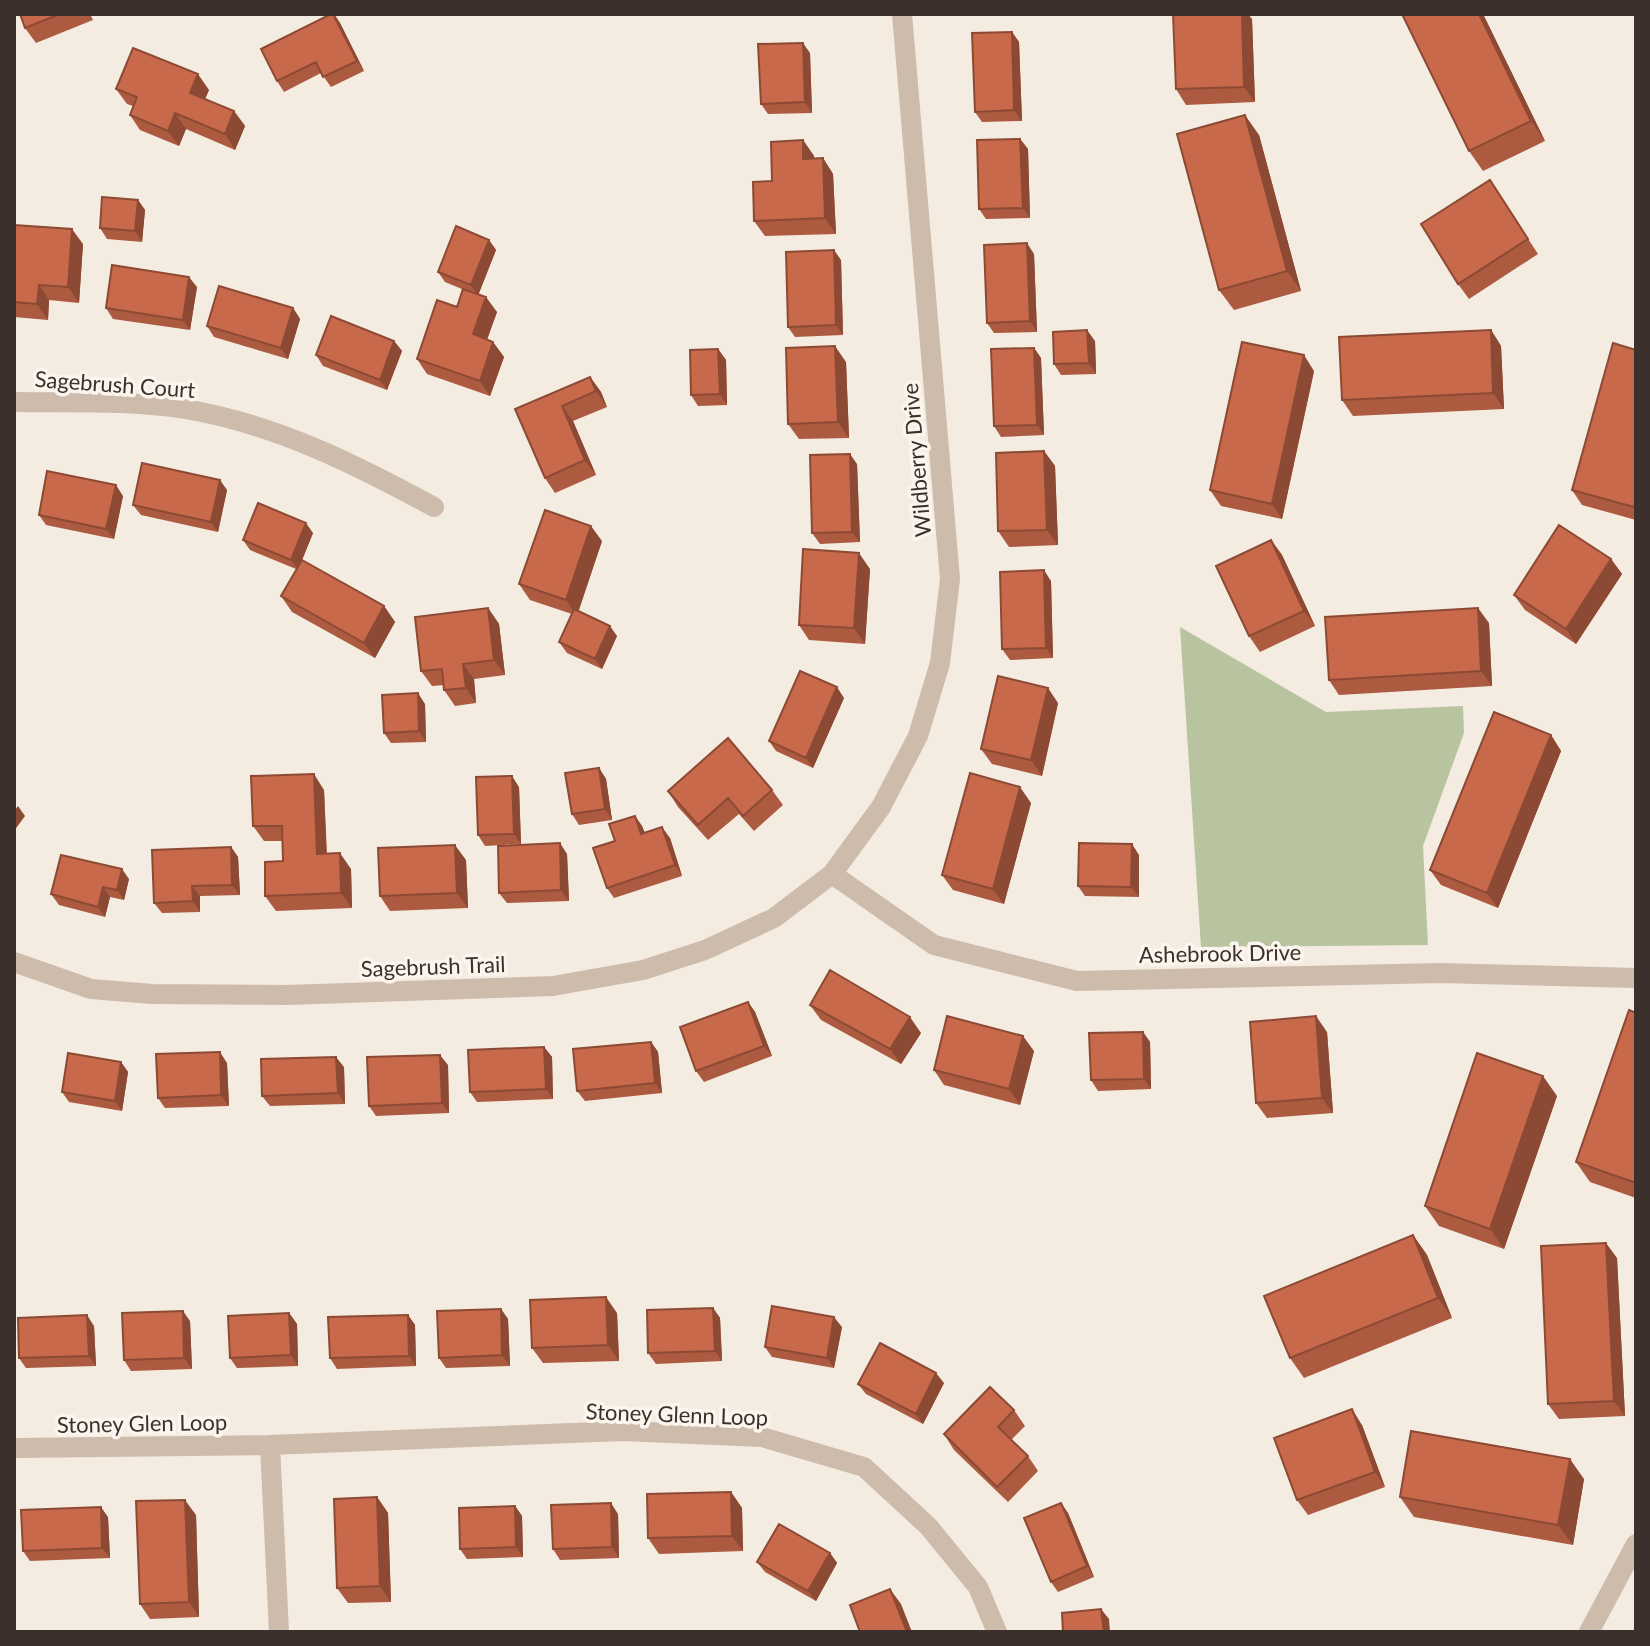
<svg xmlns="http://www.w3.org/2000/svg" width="1650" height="1646" font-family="Lato,sans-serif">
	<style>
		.green { fill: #b8c4a0 }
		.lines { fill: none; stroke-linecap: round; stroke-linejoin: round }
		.minor { stroke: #cdbbac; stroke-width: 20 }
		.wall { fill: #ac5a40 }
		.shaded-wall { fill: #8c4a34 }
		.building { fill: #c8694b; stroke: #8c4a34; stroke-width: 2 }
		.labels { text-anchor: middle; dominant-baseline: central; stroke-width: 7; stroke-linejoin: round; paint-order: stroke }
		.street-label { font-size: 22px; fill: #3b302b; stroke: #fbf5ee }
	</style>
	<rect width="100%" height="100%" fill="#f4ebe1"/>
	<!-- green -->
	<path class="green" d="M1180 627 1326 712 1463 706 1464 733 1423 846 1428 945 1201 947Z"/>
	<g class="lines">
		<!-- minor -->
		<path class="minor" d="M14 402C70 403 130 400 185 409 275 424 355 464 434 507
			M832 874 934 945 1077 981 1441 973 1636 978
			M14 962 91 989 152 994 287 995 553 986 643 970 705 950 774 918 832 874 881 807 918 736 940 663 950 579 902 14
			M270 1445 279 1632
			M14 1448 270 1445 623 1431 762 1437 864 1467 928 1526 978 1587 997 1632
			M1589 1632 1636 1544"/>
	</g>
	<!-- wall -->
	<path class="wall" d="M20 14H90L93 20 36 43 25 28Z
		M334 14 340 23 364 71 331 87 321 73 284 92 277 81Z
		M1402 14H1483L1545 141 1483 171 1469 151Z
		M1252 19 1255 102 1186 105 1176 89Z
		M1012 32 1019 42 1022 121 982 122 975 112Z
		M810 53 812 113 768 114 761 104Z
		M116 89 209 90 205 99 234 111 245 126 235 150 186 129 179 146 140 130 130 115 133 106 127 104Z
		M1259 135 1301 291 1234 310 1219 290Z
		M1020 139 1028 149 1030 218 986 219 979 209Z
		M803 140 814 156V158H823L833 174 836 234 765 236 754 221 772 181Z
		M1490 180 1538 254 1469 299 1458 284Z
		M138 200 145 210 142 242 107 239 100 228Z
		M14 225 83 244 79 303 49 300 48 320 14 317Z
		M489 240 496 250 478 294 497 312 487 340 493 342 504 357 490 396 427 374 417 359 457 307 462 289 445 282 438 272Z
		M1034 254 1037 332 994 333 987 323Z
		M841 260 843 335 795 337 788 327Z
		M197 287 190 330 113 319 106 308Z
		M293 308 300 319 288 359 214 337 207 326Z
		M1491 330 1501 346 1504 409 1353 416 1342 400Z
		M394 341 402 351 387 390 323 366 316 355Z
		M1095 341 1096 374 1061 375 1054 364Z
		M1034 348 1041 358 1044 435 1001 437 994 426Z
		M718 349 726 360 727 405 698 406 691 395Z
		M1636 350V520L1582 505 1572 490Z
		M846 362 849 438 799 439 788 424Z
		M1314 371 1282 519 1221 506 1210 490Z
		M590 377 601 392 607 407 573 421 596 475 555 493 545 478 515 409Z
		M1044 451 1055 466 1058 545 1009 547 998 531Z
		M857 464 860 542 820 544 812 533Z
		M227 490 218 532 141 515 133 505Z
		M123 496 114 539 46 525 39 515Z
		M313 533 302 560 384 606 395 622 375 658 292 612 281 596 296 569 250 550 243 540Z
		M1271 540 1282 555 1315 626 1260 652 1249 636Z
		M602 541 578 611 617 636 602 669 567 653 559 642 572 614 530 600 519 584Z
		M1611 559 1622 574 1576 644 1525 610 1514 595Z
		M870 569 865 644 809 640 799 625Z
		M1051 581 1053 658 1010 660 1002 649Z
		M488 608 499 624 505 675 474 679 476 703 455 706 444 690V685L432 686 421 671Z
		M1489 623 1492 686 1339 695 1329 680Z
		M844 698 813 768 776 751 769 741Z
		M1058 703 1042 776 992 764 981 749Z
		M425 704 426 742 391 743 384 733Z
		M1551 735 1561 751 1498 908 1441 885 1430 870Z
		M599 768 606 779 612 820 579 825 572 814Z
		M519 787 521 844 485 846 478 835Z
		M324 790 327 854 351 869 352 908 276 911 265 896 283 861 282 841H264L253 826Z
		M772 790 783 805 754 831 739 814 708 840 678 807 668 791Z
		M1031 803 1004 904 953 890 942 875Z
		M635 816 642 826 645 833 670 838 682 876 614 898 607 888 615 841Z
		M231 847 238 857 240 895 200 896V912L162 913 154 903Z
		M567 854 569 901 507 903 499 893Z
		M1139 855V897L1085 896 1078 886Z
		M466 860 468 908 390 911 380 896Z
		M129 879 124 900 110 897 105 917 59 905 51 894Z
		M748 1002 755 1012 772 1056 704 1082 696 1071Z
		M810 1005 921 1033 901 1064 821 1020Z
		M1636 1013V1198L1590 1182 1576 1162Z
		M1143 1032 1150 1042 1151 1089 1098 1091 1091 1080Z
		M1327 1032 1333 1113 1267 1118 1256 1103Z
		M651 1042 658 1052 662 1093 585 1101 577 1091Z
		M544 1047 552 1057 553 1099 477 1102 470 1092Z
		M1034 1051 1020 1105 944 1085 934 1070Z
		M121 1062 128 1072 122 1111 69 1102 62 1092Z
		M227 1063 229 1106 165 1108 158 1098Z
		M448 1065 449 1113 376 1116 369 1106Z
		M344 1067 345 1104 270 1106 262 1096Z
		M1557 1096 1504 1249 1439 1226 1425 1206Z
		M1413 1235 1427 1255 1452 1318 1304 1378 1290 1358Z
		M1617 1258 1625 1416 1559 1419 1548 1404Z
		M713 1308 720 1318 722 1361 656 1364 648 1353Z
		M501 1309 508 1319 510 1366 446 1368 439 1358Z
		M289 1313 297 1324 298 1366 237 1368 230 1358Z
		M617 1313 619 1361 543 1363 532 1348Z
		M408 1315 415 1325 416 1366 337 1369 330 1358Z
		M190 1321 192 1369 131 1371 124 1360Z
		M94 1326 96 1366 26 1368 19 1358Z
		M842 1327 834 1368 772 1357 765 1347Z
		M944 1383 923 1424 866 1394 858 1384Z
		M1014 1410 1025 1426 1011 1440 1028 1456 1038 1471 1008 1502 954 1450 944 1434Z
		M1362 1425 1385 1487 1308 1515 1297 1500Z
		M1584 1479 1573 1545 1414 1517 1400 1497Z
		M731 1492 742 1508 743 1551 659 1554 648 1538Z
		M377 1497 388 1513 391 1602 348 1603 337 1588Z
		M1061 1503 1068 1513 1094 1577 1058 1592 1051 1582Z
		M515 1506 522 1516 523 1557 467 1559 460 1549Z
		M618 1514 619 1558 560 1560 553 1549Z
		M196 1515 199 1617 150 1619 140 1604Z
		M108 1517 110 1558 30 1561 23 1551Z
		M830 1553 837 1563 816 1601 765 1572 757 1562Z"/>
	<!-- shaded-wall -->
	<path class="shaded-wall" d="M334 14 340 23 364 71 357 61Z
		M1242 14H1248L1252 19 1255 102 1244 87Z
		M1479 14H1483L1545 141 1531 121Z
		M1012 32 1019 42 1022 121 1014 110Z
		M803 43 810 53 812 113 805 102Z
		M198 74 209 90 201 108 190 93Z
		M234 111 245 126 235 150 225 134Z
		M175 113 186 129 179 146 168 131Z
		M1245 115 1259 135 1301 291 1287 271Z
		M1020 139 1028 149 1030 218 1023 208Z
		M803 140 814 156V174L803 159Z
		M823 158 833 174 836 234 825 218Z
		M138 200 145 210 142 242 135 231Z
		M72 229 83 244 79 303 68 287Z
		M489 240 496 250 478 296 471 285Z
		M1027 243 1034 254 1037 332 1030 321Z
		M834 250 841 260 843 335 836 325Z
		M189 277 197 287 190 330 183 320Z
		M39 285 49 300 48 320 37 304Z
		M486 297 497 312 483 350 473 334Z
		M293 308 300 319 288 359 281 348Z
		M1087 330 1095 341 1096 374 1089 363Z
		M1491 330 1501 346 1504 409 1493 393Z
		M394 341 402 351 387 390 380 380Z
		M493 342 504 357 490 396 480 381Z
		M835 346 846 362 849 438 838 422Z
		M1034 348 1041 358 1044 435 1037 425Z
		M718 349 726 360 727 405 720 394Z
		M1304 355 1314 371 1282 519 1272 504Z
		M590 377 601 392 607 407 596 391Z
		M562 406 573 421 596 475 585 460Z
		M1044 451 1055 466 1058 545 1047 530Z
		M850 454 857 464 860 542 852 532Z
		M220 480 227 490 218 532 211 522Z
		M116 485 123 496 114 539 106 529Z
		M306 523 313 533 298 570 291 560Z
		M591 526 602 541 577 616 566 600Z
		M1271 540 1282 555 1315 626 1304 611Z
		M859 553 870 569 865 644 854 628Z
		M1611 559 1622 574 1576 644 1566 629Z
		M1044 570 1051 581 1053 658 1046 648Z
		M384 606 395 622 375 658 364 643Z
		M488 608 499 624 505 675 494 660Z
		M1478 608 1489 623 1492 686 1481 671Z
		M610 626 617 636 602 669 595 659Z
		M463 664 474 679 476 703 466 688Z
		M837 687 844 698 813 768 806 758Z
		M1048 688 1058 703 1042 776 1031 760Z
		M418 693 425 704 426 742 419 731Z
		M1551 735 1561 751 1498 908 1487 893Z
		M599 768 606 779 612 820 605 809Z
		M314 774 324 790 327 869 317 854Z
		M512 776 519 787 521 844 514 834Z
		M1020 787 1031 803 1004 904 993 889Z
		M18 806 25 816 14 831V811Z
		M635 816 642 826 649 844 641 834Z
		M662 827 670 838 682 876 675 865Z
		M560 843 567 854 569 901 561 890Z
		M1132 844 1139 855V897L1131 887Z
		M455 845 466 860 468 908 457 893Z
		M231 847 238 857 240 895 232 885Z
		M340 853 351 869 352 908 341 893Z
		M122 869 129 879 124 900 117 890Z
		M192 886 200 896V912L193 901Z
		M103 887 110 897 105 917 98 907Z
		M748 1002 755 1012 772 1056 764 1046Z
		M1316 1016 1327 1032 1333 1113 1322 1098Z
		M910 1017 921 1033 901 1064 890 1049Z
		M1143 1032 1150 1042 1151 1089 1144 1079Z
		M1023 1036 1034 1051 1020 1105 1009 1089Z
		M651 1042 658 1052 662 1093 655 1083Z
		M544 1047 552 1057 553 1099 546 1089Z
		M220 1052 227 1063 229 1106 221 1095Z
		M440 1055 448 1065 449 1113 442 1103Z
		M336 1057 344 1067 345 1104 338 1093Z
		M121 1062 128 1072 122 1111 115 1101Z
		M1543 1076 1557 1096 1504 1249 1490 1229Z
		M1413 1235 1427 1255 1452 1318 1438 1298Z
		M1606 1243 1617 1258 1625 1416 1614 1401Z
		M606 1297 617 1313 619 1361 608 1345Z
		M713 1308 720 1318 722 1361 715 1351Z
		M501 1309 508 1319 510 1366 502 1355Z
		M183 1311 190 1321 192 1369 184 1358Z
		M289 1313 297 1324 298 1366 291 1355Z
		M87 1315 94 1326 96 1366 89 1356Z
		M408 1315 415 1325 416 1366 409 1356Z
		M834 1317 842 1327 834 1368 827 1358Z
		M936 1373 944 1383 923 1424 916 1414Z
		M1352 1409 1362 1425 1385 1487 1375 1472Z
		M1570 1459 1584 1479 1573 1545 1558 1525Z
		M731 1492 742 1508 743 1551 732 1536Z
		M377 1497 388 1513 391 1602 380 1586Z
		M185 1500 196 1515 199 1617 189 1602Z
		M611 1503 618 1514 619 1558 612 1547Z
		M1061 1503 1068 1513 1094 1577 1087 1566Z
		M515 1506 522 1516 523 1557 516 1547Z
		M101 1507 108 1517 110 1558 102 1548Z
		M830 1553 837 1563 816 1601 808 1591Z
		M890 1589 901 1604 912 1632H907Z
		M1101 1609 1109 1619 1110 1632H1104Z"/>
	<!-- building -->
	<path class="building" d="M20 14H60L25 28Z
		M331 14H333L357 61 323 77 316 62 277 81 261 49Z
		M1173 14H1242L1244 87 1176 89Z
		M1402 14H1479L1531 121 1469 151Z
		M1012 32 1014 110 975 112 972 33Z
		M803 43 805 102 761 104 758 44Z
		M133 48 198 74 190 93 234 111 225 134 175 113 168 131 130 115 137 97 116 89Z
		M1245 115 1287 271 1219 290 1177 134Z
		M1020 139 1023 208 979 209 977 140Z
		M803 140V159L823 158 825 218 754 221 753 182 772 181 771 142Z
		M1490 180 1528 239 1458 284 1421 224Z
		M102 197 138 200 135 231 100 228Z
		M14 225 72 229 68 287 39 285 37 304 14 302Z
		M456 226 489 240 471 285 438 272Z
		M1027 243 1030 321 987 323 984 245Z
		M834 250 836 325 788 327 786 252Z
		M112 265 189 277 183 320 106 308Z
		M219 286 293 308 281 348 207 326Z
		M463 289 486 297 473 334 493 342 480 381 417 359 437 300 457 307Z
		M331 316 394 341 380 380 316 355Z
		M1087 330 1089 363 1054 364 1053 332Z
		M1491 330 1493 393 1342 400 1339 337Z
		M1242 342 1304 355 1272 504 1210 490Z
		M1613 343 1636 350V498L1634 507 1572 490Z
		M835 346 838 422 788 424 786 348Z
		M1034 348 1037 425 994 426 991 349Z
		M718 349 720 394 691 395 690 350Z
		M590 377 596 391 562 406 585 460 545 478 515 409Z
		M1044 451 1047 530 998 531 996 453Z
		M850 454 852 532 812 533 810 455Z
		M142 463 220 480 211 522 133 505Z
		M47 471 116 485 106 529 39 515Z
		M258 503 306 523 291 560 243 540Z
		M545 510 591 526 566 600 519 584Z
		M1559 525 1611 559 1566 629 1514 595Z
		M1271 540 1304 611 1249 636 1216 566Z
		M803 549 859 553 854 628 799 625Z
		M302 560 384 606 364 643 281 596Z
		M1044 570 1046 648 1002 649 1000 572Z
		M488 608 494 660 463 664 466 688 444 690 442 669 421 671 415 617Z
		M1478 608 1481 671 1329 680 1325 617Z
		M574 609 610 626 595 659 559 642Z
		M800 671 837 687 806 758 769 741Z
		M998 676 1048 688 1031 760 981 749Z
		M418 693 419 731 384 733 382 695Z
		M1494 712 1551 735 1487 893 1430 870Z
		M728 738 772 790 743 816 728 798 698 825 668 791Z
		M599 768 605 809 572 814 565 773Z
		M970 773 1020 787 993 889 942 875Z
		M314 774 317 854 340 853 341 893 265 896V862L283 861 282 826H253L251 776Z
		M512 776 514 834 478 835 476 777Z
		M635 816 641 834 662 827 675 865 607 888 593 848 615 841 609 824Z
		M560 843 561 890 499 893 498 846Z
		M1079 843 1132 844 1131 887 1078 886Z
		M455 845 457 893 380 896 378 848Z
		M231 847 232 885 192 886 193 901 154 903 152 850Z
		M61 855 122 869 117 890 103 887 98 907 51 894Z
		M830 970 910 1017 890 1049 810 1005Z
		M748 1002 764 1046 696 1071 680 1027Z
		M1629 1010 1636 1013V1183L1576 1162Z
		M947 1016 1023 1036 1009 1089 934 1070Z
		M1316 1016 1322 1098 1256 1103 1250 1022Z
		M1143 1032 1144 1079 1091 1080 1089 1033Z
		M651 1042 655 1083 577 1091 573 1049Z
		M544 1047 546 1089 470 1092 468 1050Z
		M220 1052 221 1095 158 1098 156 1054Z
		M68 1053 121 1062 115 1101 62 1092Z
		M1477 1053 1543 1076 1490 1229 1425 1206Z
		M440 1055 442 1103 369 1106 367 1057Z
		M336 1057 338 1093 262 1096 261 1059Z
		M1413 1235 1438 1298 1290 1358 1264 1296Z
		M1606 1243 1614 1401 1548 1404 1541 1246Z
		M606 1297 608 1345 532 1348 530 1300Z
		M772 1306 834 1317 827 1358 765 1347Z
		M713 1308 715 1351 648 1353 647 1310Z
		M501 1309 502 1355 439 1358 437 1311Z
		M183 1311 184 1358 124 1360 122 1313Z
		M289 1313 291 1355 230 1358 228 1316Z
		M87 1315 89 1356 19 1358 18 1318Z
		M408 1315 409 1356 330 1358 328 1317Z
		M880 1343 936 1373 916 1414 858 1384Z
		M990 1387 1014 1410 998 1427 1028 1456 997 1487 944 1434Z
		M1352 1409 1375 1472 1297 1500 1274 1438Z
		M1411 1431 1570 1459 1558 1525 1400 1497Z
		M731 1492 732 1536 648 1538 647 1494Z
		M377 1497 380 1586 337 1588 334 1499Z
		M185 1500 189 1602 140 1604 136 1501Z
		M611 1503 612 1547 553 1549 551 1505Z
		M1061 1503 1087 1566 1051 1582 1024 1518Z
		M515 1506 516 1547 460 1549 459 1508Z
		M101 1507 102 1548 23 1551 21 1510Z
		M779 1524 830 1553 808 1591 757 1562Z
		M890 1589 907 1632H860L850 1605Z
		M1101 1609 1104 1632H1063L1062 1613Z"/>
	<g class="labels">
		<!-- street labels -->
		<g class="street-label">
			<text transform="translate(115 384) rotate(4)">Sagebrush Court</text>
			<text transform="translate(916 460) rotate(-95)">Wildberry Drive</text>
			<text transform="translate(1220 953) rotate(-1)">Ashebrook Drive</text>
			<text transform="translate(433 966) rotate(-2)">Sagebrush Trail</text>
			<text transform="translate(677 1414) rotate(2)">Stoney Glenn Loop</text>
			<text transform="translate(142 1423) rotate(-1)">Stoney Glen Loop</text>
		</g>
	</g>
	<!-- border -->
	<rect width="1650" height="1646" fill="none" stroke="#3b302b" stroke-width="32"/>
</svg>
